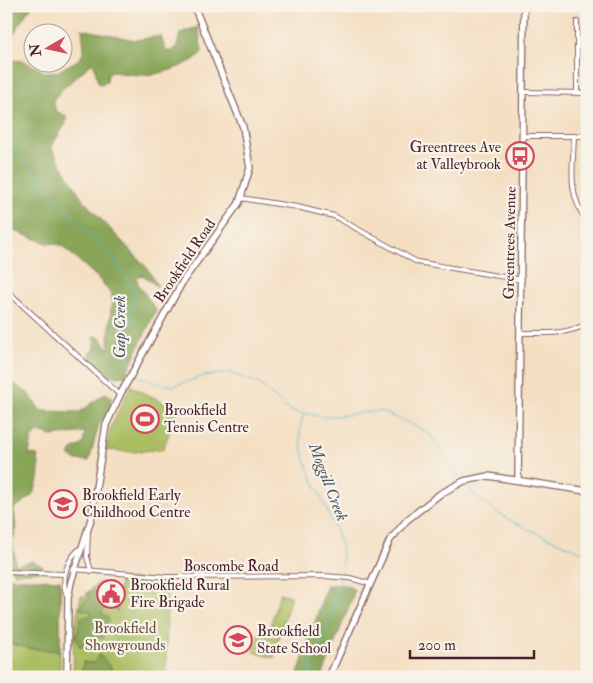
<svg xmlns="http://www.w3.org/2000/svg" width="593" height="683" font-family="'IM FELL Double Pica',serif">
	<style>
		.green { fill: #abbe62; stroke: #7a6e46 }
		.forest { fill: #88a558; stroke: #696242 }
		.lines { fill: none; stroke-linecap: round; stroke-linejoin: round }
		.stream { stroke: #4fbacb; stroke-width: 1 }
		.street-casing { stroke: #866260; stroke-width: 6 }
		.secondary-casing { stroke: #866260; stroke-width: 8 }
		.street { stroke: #fff; stroke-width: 4 }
		.secondary { stroke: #fff; stroke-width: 5.5 }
		.labels { text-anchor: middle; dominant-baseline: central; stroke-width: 4.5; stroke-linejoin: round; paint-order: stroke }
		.poi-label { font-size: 15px; fill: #4a1f2b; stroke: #f7f3e8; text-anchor: start }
		.street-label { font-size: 15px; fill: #4a1f2b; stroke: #f7f3e8 }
		.park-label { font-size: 15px; fill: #674f3c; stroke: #f7f3e8 }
		.water-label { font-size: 16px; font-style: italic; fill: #4c5563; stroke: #f7f3e8 }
	</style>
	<rect width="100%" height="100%" fill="#f7f3e8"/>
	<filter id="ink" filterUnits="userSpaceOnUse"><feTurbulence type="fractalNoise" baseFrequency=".02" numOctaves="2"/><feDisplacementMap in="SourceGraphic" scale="10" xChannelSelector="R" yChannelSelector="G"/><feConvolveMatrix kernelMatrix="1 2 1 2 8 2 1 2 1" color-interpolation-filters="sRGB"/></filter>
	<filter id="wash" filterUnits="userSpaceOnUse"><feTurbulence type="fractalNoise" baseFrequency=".0096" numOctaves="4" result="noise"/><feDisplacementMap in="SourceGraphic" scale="20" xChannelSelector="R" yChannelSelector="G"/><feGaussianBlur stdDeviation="1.12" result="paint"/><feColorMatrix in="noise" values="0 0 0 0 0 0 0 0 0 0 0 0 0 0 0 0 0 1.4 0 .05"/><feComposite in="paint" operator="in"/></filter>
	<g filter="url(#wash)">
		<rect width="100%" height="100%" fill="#f4dfc3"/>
		<!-- green -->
		<path class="green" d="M131 386 178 410 163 449 134 452 106 450 111 427Z
			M6 578 60 580V677H6Z
			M120 579 167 581 166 677H73L74 630 81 596 119 597Z
			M280 593 291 596 279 637 268 633Z
			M259 633 279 639 274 658 253 652Z"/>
		<!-- forest -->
		<path class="forest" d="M6 6H32C19 24 8 37 9 60L24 61 45 72H56L80 59 84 50 82 29 135 40 161 36 165 50 171 52 177 47 180 33 198 27 202 52C194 64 160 75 146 75 134 75 123 73 111 72L108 74 107 82 101 84 98 83 94 65 91 64 61 90 53 101 56 111 66 116V123L51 147 83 200 148 269 158 287 143 275 137 277 138 284 156 310 125 376C108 380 98 366 88 354L95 349 94 337 96 336 102 339 108 350 112 295 97 277 61 245 47 243 6 228Z
			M6 379 28 393 41 411 80 412 106 393 112 398 109 411 99 424 89 461 75 460 69 455 72 450 83 444 85 432 53 436 38 432 32 438 29 454 37 455C41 465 39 487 31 496 26 501 19 505 14 508L16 531 12 541 16 565 32 561 44 567 40 571 15 573 6 566Z
			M6 578 60 580V651L31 649 6 642Z
			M100 581 105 598 114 597 119 605 117 611 108 605 103 611 102 615 108 617 109 621 100 629 106 632 103 638 91 636 87 639 88 648 79 646 76 637 81 617 90 616 92 612 80 609 83 602 90 598 86 594Z
			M327 585H346L355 590 322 677H297Z
			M99 654 111 668 115 677H89L82 671 83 662 94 663Z"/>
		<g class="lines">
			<!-- stream -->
			<path class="stream" d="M6 139C26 163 45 187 66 209 89 234 118 258 132 289 140 308 117 346 133 368
				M135 371 138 376 156 383 174 386 204 376 230 373 258 383 290 411 324 417 381 411 428 432 460 477
				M304 414C286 449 334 511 341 547 348 580 320 646 308 677
				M466 484C491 520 548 536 587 554"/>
		</g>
	</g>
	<g filter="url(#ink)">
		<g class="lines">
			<defs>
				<path id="street" d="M524 92 587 93
					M577 93V22
					M524 136H587
					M574 136C573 168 567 194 587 221
					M241 198 297 207 334 216 417 262 522 280
					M6 290 120 395
					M521 333C544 333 566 335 587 324
					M88 532 87 557 91 571
					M73 569 167 577 324 576 350 578 371 584
					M6 572 64 574
					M67 596C60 579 67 558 82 547"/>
				<path id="secondary" d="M360 6 387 10 412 6
					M518 480 524 6
					M67 677 68 598 71 582 91 519 106 425 120 395 183 281 239 203 250 168 243 127 194 6
					M329 677 390 540 407 520 440 494 464 481 488 476 587 491"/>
			</defs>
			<!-- street casing -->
			<use href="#street" class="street-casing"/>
			<!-- secondary casing -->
			<use href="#secondary" class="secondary-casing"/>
			<!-- street -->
			<use href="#street" class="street"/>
			<!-- secondary -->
			<use href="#secondary" class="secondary"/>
		</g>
	</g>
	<!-- icons -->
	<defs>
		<symbol id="bus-ring" viewBox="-11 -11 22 22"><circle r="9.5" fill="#f7f3e8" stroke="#d1495b" stroke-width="1.5"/><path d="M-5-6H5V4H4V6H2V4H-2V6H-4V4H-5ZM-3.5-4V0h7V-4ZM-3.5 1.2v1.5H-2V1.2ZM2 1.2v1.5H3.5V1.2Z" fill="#d1495b"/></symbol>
		<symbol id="stadium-ring" viewBox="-11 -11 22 22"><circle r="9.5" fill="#f7f3e8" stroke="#d1495b" stroke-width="1.5"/><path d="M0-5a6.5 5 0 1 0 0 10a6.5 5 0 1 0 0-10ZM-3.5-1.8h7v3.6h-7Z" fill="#d1495b"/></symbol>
		<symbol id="school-ring" viewBox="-11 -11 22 22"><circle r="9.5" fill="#f7f3e8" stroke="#d1495b" stroke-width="1.5"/><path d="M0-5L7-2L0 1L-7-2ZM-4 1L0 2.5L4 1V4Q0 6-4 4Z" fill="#d1495b"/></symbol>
		<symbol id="civic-ring" viewBox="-11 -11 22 22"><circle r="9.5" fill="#f7f3e8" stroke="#d1495b" stroke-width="1.5"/><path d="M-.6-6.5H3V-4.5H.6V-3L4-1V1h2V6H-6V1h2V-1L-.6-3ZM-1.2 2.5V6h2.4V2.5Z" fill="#d1495b"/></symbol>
	</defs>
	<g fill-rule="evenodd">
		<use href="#bus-ring" x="504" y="140" width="32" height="32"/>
		<use href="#stadium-ring" x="129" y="403" width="32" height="32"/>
		<use href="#school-ring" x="47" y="488" width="32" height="32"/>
		<use href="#civic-ring" x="95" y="578" width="32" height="32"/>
		<use href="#school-ring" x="222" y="624" width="32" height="32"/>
	</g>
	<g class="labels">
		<!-- poi labels -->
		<g class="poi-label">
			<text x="501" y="147" text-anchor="end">Greentrees Ave<tspan x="501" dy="17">at Valleybrook</tspan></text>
			<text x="164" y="410">Brookfield<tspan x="164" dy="17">Tennis Centre</tspan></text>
			<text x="82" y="495">Brookfield Early<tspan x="82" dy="17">Childhood Centre</tspan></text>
			<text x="130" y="585">Brookfield Rural<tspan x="130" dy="17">Fire Brigade</tspan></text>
			<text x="257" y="631">Brookfield<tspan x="257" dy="17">State School</tspan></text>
		</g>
		<!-- street labels -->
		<g class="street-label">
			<text transform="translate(510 243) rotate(-89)">Greentrees Avenue</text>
			<text transform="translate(185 261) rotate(-56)">Brookfield Road</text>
			<text x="231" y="566">Boscombe Road</text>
		</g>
		<!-- park labels -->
		<g class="park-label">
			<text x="125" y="628">Brookfield<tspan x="125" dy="17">Showgrounds</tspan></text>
		</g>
		<!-- water labels -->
		<g class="water-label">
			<text transform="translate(120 327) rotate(-90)">Gap Creek</text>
			<text transform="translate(328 482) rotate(69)">Moggill Creek</text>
		</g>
	</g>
	<!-- margin -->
	<rect width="593" height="683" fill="none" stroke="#f7f3e8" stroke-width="25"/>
	<!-- north arrow -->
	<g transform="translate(48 48) rotate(261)"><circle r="24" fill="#f7f3e8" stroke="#b29e9c"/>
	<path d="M0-4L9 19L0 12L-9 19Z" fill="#d1495b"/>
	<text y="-8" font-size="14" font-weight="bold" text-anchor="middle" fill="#4a1f2b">N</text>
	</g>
	<!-- scale -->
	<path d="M410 650v8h124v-8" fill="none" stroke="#4a1f2b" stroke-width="2.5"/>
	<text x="418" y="650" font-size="15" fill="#4a1f2b" stroke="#f7f3e8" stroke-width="4" paint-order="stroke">200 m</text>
</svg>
